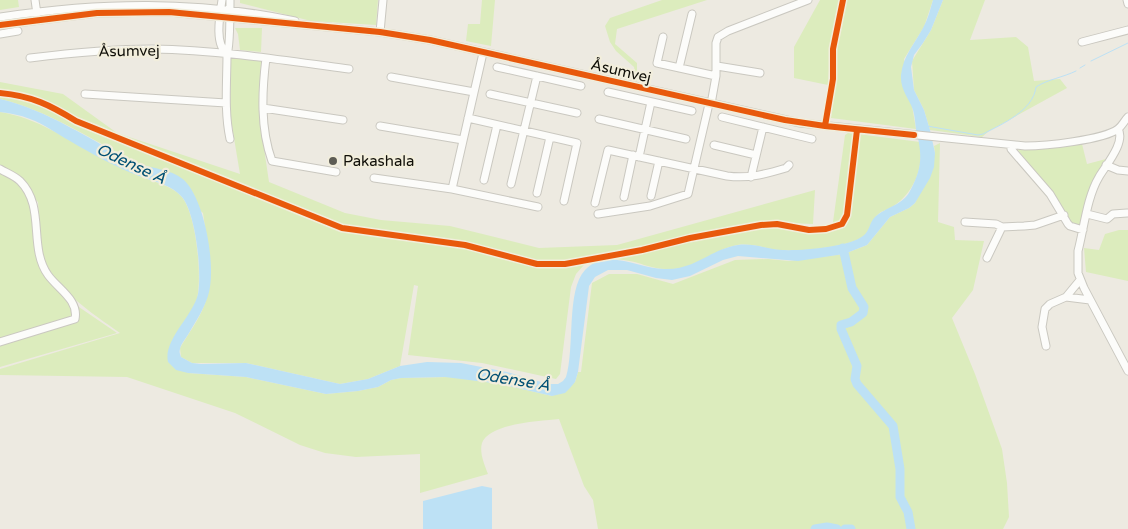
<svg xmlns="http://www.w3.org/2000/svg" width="1128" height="529" font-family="'Varela Round',sans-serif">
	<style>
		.green { fill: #dcecbd }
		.water { fill: #bde1f5 }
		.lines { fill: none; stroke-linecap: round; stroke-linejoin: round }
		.stream { stroke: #bde1f5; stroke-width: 1 }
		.river { stroke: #bde1f5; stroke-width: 9 }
		.minor-casing { stroke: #cac8c0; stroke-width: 9 }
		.minor { stroke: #fcfcfa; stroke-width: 7 }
		.cycleway-casing { stroke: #f2eedc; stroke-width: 9 }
		.cycleway { stroke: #e8590c; stroke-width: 6 }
		.poi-dot { fill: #5d5c54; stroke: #f2eedc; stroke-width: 2 }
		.labels { text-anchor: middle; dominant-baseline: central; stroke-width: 4.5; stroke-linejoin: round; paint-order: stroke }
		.street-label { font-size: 15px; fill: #100f08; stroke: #f2eedc }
		.poi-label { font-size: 15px; fill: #100f08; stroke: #f2eedc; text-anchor: start }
		.water-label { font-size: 16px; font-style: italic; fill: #015074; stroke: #f2eedc }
	</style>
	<rect width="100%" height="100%" fill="#edeae1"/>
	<!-- green -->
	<path class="green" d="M0 0H18L19 7 0 10Z
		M240 0H378L376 25 311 21 240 3Z
		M482 0H495L491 46 466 41 468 24H480Z
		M662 0H707L617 29 615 44 637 63V83L634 67 616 51 610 42 605 26 610 18Z
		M820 0H841L831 42 828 85 794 78V47Z
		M843 0H933L924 27 904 59 916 129 831 118 836 45Z
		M943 0H985L970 40 1016 37 1028 47 1034 81 1060 79 1067 88 989 131 982 137 930 130 924 110 914 90 912 61 931 30Z
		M235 28H262L261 52 240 50 238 34Z
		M237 58 261 61 260 99 261 128 269 182 345 213 381 220 450 226 539 248 617 245 815 190 813 224 762 222 677 238 631 251 590 258 576 274 571 287 560 374 556 379 482 363 408 355 418 286 414 285 400 366 368 379 340 384 246 363H192L181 357 180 348C188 334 198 321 204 306 216 276 207 244 203 213L145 166 136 163C93 140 47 110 0 99V82L63 94 117 133 240 174 230 114 231 59Z
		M0 112C38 118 66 139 100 156 112 163 124 169 137 175 152 182 170 184 181 196 197 213 203 282 196 303 190 320 177 337 168 353L188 373 246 377 326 394 358 391 378 387 391 380 401 378 451 377 501 384 552 396 575 382 578 372H581L592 283 609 274H637L673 284 735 260 768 259 789 261 844 254 867 245 890 217 909 208 915 203 935 153 934 146 940 143 938 222 954 227 955 240 984 241 973 290 952 318 975 374 1002 449 1007 483 1009 517 1003 529H598L593 500 584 486 559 419C541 421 489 423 482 443 479 453 485 466 488 474L420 493V454L356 457 325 453 300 445 235 413 127 377 0 375V369L120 333C92 313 55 290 43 256 39 245 39 215 38 202L35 199 41 258 51 276 76 305 117 333 0 367Z
		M848 133 854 134V136L845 214 839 224 833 222 845 135Z
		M858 134 920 142C924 166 915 191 895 205 891 208 886 210 881 212 868 221 872 232 861 238 843 248 798 252 778 250 764 248 751 243 737 245 718 249 706 260 689 267 682 269 673 269 666 269 658 269 652 267 644 265 634 261 616 258 606 260 601 261 597 263 592 265L591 262 595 260 759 226C764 226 770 225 775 225 785 226 794 229 803 231 818 233 839 231 848 218Z
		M1082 144 1087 164 1106 159 1094 180 1082 224 1079 226 1072 224 1018 150 1059 147Z
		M1119 230H1128V281L1086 272 1084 248 1099 250 1105 234Z"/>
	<!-- water -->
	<path class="water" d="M933 0H943L931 30 923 43 914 55 911 67 914 90 924 110 930 130 935 153 934 167 930 178 915 203 909 208 890 217 867 245 844 254 798 261 738 256 723 260 690 276 672 280 656 278 627 270H608L595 277 589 286 578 372 575 382 570 388 565 393 552 396 501 384 445 377 401 378 391 380 378 387 358 391 326 394 246 377 188 373 176 370 168 362C163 340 193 316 198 294 202 272 196 214 182 197 172 185 155 182 142 177 117 168 92 154 70 141 57 134 44 124 30 119 20 115 10 113 0 112V99C48 110 90 140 134 162 150 169 170 168 184 180 205 200 217 268 208 296 204 309 196 321 189 333 186 338 181 344 180 349 179 353 180 353 181 357L192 363 201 364 246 363 340 384 368 379 400 366 427 362 461 363 507 372 548 384H558L563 381 566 377C575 349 566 290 585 270 607 247 639 269 664 269 696 270 708 250 738 245 753 243 767 249 782 250 801 251 849 247 863 236 870 231 869 223 875 217 886 207 903 205 910 191 923 166 922 155 916 129 915 123 915 116 913 110 909 98 900 90 901 75 903 56 914 45 923 28 928 19 930 10 933 0Z
		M482 486 492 488V529H423V501Z"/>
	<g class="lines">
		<!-- stream -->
		<path class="stream" d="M1091 61 1128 43
			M1080 68 1085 65
			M927 126 978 135 983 134C1002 124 1033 111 1036 87 1046 80 1064 77 1076 71"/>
		<!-- river -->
		<path class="river" d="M843 248 852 288 864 307 863 313 851 322 841 325V329L857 366 855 379 857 384 893 426 900 469V497L908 512 911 529
			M815 529 827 527 837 529
			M845 529H851"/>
		<defs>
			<path id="minor" d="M35 0 37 14
				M222 0C220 14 214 45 227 53
				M1127 0 1128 4
				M0 17C101 2 195 0 295 21
				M0 25 97 13 169 12 380 32 430 40 800 123 1025 146C1045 146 1103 140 1118 129 1122 126 1125 120 1128 117
				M380 32 383 0
				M0 34 18 31
				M663 37 657 63 716 76
				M1082 42 1128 30
				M30 58C71 53 111 49 152 49 218 50 283 60 349 69
				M266 58C262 91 260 128 272 161L336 172
				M717 66 760 73
				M497 67 581 86
				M679 68 692 14
				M391 77 474 92
				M608 92 692 111
				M85 94 226 103
				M490 94 577 113
				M711 104 716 76V43L718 37 728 31 808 0
				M263 108 343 120
				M722 117 812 139
				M468 118 577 143 564 201
				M599 119 686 139
				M380 126 463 140
				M1118 129C1126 142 1106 165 1099 177 1087 197 1084 228 1078 251V273L1084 288 1128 371
				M230 139C224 111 227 82 227 54 230 49 230 10 230 0
				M714 145 756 155
				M1011 145V149L1050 194 1068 224 1070 226 1083 230
				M639 157 651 102
				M1106 165 1118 170 1128 171
				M0 169C7 173 15 176 20 181 46 207 28 247 48 275 58 289 79 300 75 319L0 342
				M751 177 763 127
				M374 178 452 189 538 207
				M484 180 497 125
				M511 184 537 76
				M452 189 483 53
				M537 193 550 137
				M651 196 659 161
				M624 197 633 155
				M595 203 608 150 727 176C749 179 766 174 786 168L789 165
				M598 214 650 206 688 194 709 104
				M1087 214 1107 219 1113 214 1127 213
				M965 222 996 224 1002 227 1024 226 1035 225 1064 215
				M987 258 1002 227
				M1066 297 1090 300
				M1046 346 1042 327 1045 309 1050 304 1066 297 1080 280"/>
		</defs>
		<!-- minor casing -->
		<use href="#minor" class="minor-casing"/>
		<!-- minor -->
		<use href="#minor" class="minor"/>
		<defs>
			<path id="cycleway" d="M0 25 97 13 169 12 380 32 430 40 785 120 825 126 914 135
				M0 93C32 96 50 105 76 121L342 228 465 245 537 264H565L642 250 690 238 761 225 777 224 809 230 826 229 842 224 847 215 857 130
				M825 126 833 79V49L843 0"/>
		</defs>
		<!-- cycleway casing -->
		<use href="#cycleway" class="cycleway-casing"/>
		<!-- cycleway -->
		<use href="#cycleway" class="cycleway"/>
	</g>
	<!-- markers -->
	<circle class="poi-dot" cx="333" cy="161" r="5"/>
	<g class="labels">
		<!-- street labels -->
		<g class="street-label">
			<text transform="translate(129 51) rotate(-1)">Åsumvej</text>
			<text transform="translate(621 71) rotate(13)">Åsumvej</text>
		</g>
		<!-- poi labels -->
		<g class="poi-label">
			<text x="343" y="161">Pakashala</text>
		</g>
		<!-- water labels -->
		<g class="water-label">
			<text transform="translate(131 164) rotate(25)">Odense Å</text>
			<text transform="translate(513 380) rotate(9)">Odense Å</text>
		</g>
	</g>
</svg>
